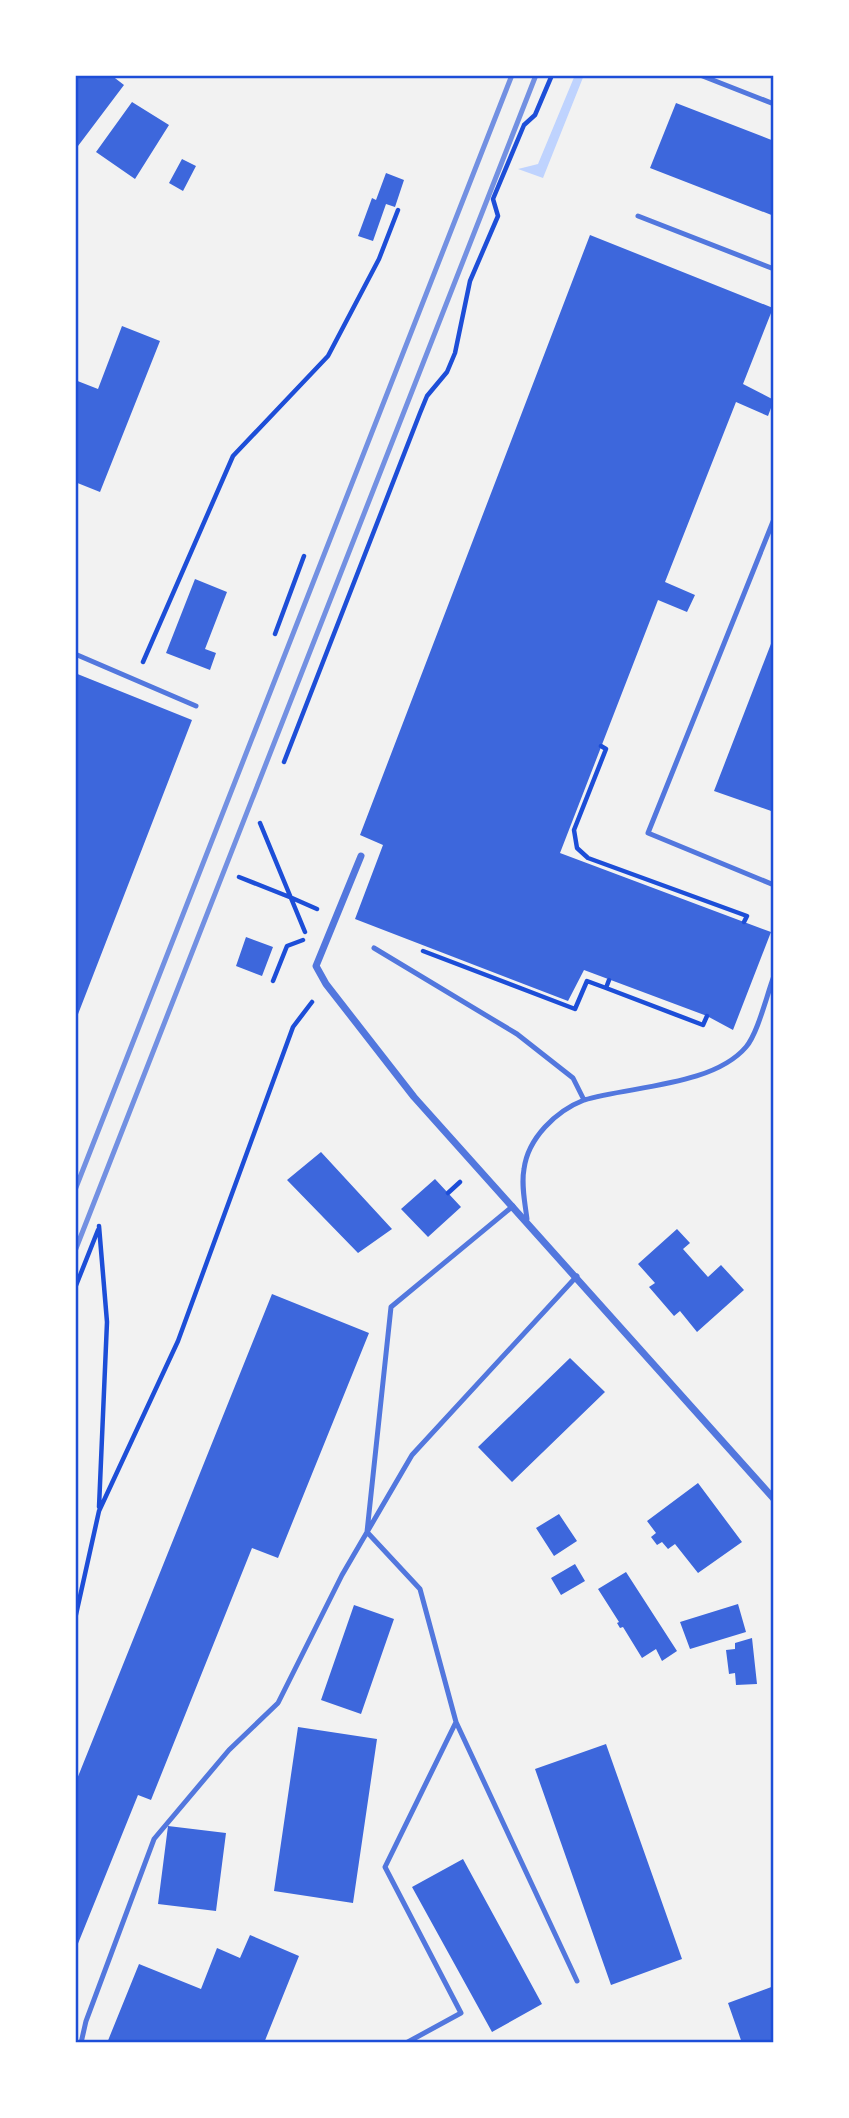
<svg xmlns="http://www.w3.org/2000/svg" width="849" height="2118" font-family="Signika,sans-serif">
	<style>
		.water { fill: #bfd3fe }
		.building { fill: #3d67dc }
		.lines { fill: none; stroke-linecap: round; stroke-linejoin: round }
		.path { stroke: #1d4ed8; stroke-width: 4.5 }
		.service { stroke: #5277de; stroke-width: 5 }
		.minor { stroke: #5277de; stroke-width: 7 }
		.rail { stroke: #7290e2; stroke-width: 5 }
		.neatline { fill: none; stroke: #1d4ed8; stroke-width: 2.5 }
	</style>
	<rect width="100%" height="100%" fill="#f2f2f2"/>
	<!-- water -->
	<path class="water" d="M575 75H584L543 178 518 169 538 164Z"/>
	<!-- building -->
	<path class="building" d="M75 75H111L124 85 75 150Z
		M132 102 169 125 135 179 96 152Z
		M676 103 774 141V216L650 168Z
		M182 159 196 166 183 191 169 183Z
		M386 173 404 180 395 207 386 204 373 241 358 236 372 198 376 200Z
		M590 235 773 308 743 384 774 400 768 416 736 402 665 582 695 595 687 612 658 600 560 853 771 932 733 1030 707 1016 584 970 568 1001 355 919 383 845 360 835Z
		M122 326 160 341 100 492 75 482V380L98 389Z
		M195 579 227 592 205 649 216 653 210 670 166 653Z
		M774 636V812L714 791Z
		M75 673 192 720 75 1022Z
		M246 937 273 947 262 976 236 966Z
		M321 1152 392 1229 358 1253 287 1180Z
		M435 1179 461 1207 428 1237 401 1209Z
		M677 1229 690 1243 683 1249 708 1277 721 1265 744 1290 697 1332 680 1311 674 1316 649 1287 655 1283 638 1264Z
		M272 1294 369 1333 278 1558 252 1548 151 1800 138 1795 75 1951V1784Z
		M570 1358 605 1392 512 1482 478 1447Z
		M698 1483 742 1542 698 1573 675 1544 668 1549 662 1542 657 1545 651 1537 656 1533 647 1521Z
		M559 1514 577 1541 554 1556 536 1528Z
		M575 1564 585 1581 561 1595 551 1578Z
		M626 1572 677 1651 662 1661 656 1649 642 1658 623 1627 620 1628 617 1623 619 1622 598 1589Z
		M738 1604 746 1632 690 1649 680 1622Z
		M354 1605 394 1619 361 1714 321 1700Z
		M752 1638 757 1684 736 1685 735 1673 729 1674 726 1650 735 1649V1643Z
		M298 1727 377 1739 353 1903 274 1891Z
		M606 1744 682 1959 611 1985 535 1769Z
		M168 1826 226 1833 216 1911 158 1904Z
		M463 1859 542 2004 492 2032 412 1887Z
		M250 1935 299 1956 264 2043H107L139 1964 201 1989 217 1948 240 1958Z
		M774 1986V2043H742L728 2003Z"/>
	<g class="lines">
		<!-- path -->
		<path class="path" d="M275 634 304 556
			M143 662 233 456 328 356 379 259 398 210
			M601 746 606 749 574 830 577 848 588 858 747 916 744 922
			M284 762 420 413 427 396 447 372 455 353 470 281 498 216 493 199 524 125 535 115 552 75
			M260 823 305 932
			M239 877 292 898
			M292 898 317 909
			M423 951 575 1009 587 981 606 988 609 980
			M273 981 287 946 303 940
			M606 988 703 1025 707 1016
			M448 1193 460 1182
			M75 1288 98 1230
			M99 1507 107 1322 99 1226
			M75 1619 99 1511 178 1341 293 1027 312 1002"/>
		<!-- service -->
		<path class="service" d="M700 75 774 104
			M638 216 774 269
			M774 519 648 833 774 885
			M75 654 196 706
			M374 948 517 1034 573 1078 584 1100
			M527 1219C525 1203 521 1185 524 1169 528 1138 556 1111 584 1100 631 1086 713 1086 746 1047 758 1033 767 994 774 976
			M456 1722 577 1981
			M81 2043 86 2021 154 1839 229 1750 278 1703 342 1575 412 1455 577 1276
			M406 2043 461 2013 385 1867 456 1722 420 1589 367 1532 391 1307 513 1206"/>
		<!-- minor -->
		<path class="minor" d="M361 856 316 966 326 984 414 1097 774 1499"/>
		<!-- rail -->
		<path class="rail" d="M75 1190 512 75
			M75 1251 536 75"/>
	</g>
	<!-- border -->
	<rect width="849" height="2118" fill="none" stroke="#ffffff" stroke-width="154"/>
	<rect x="77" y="77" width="695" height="1964" class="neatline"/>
</svg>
